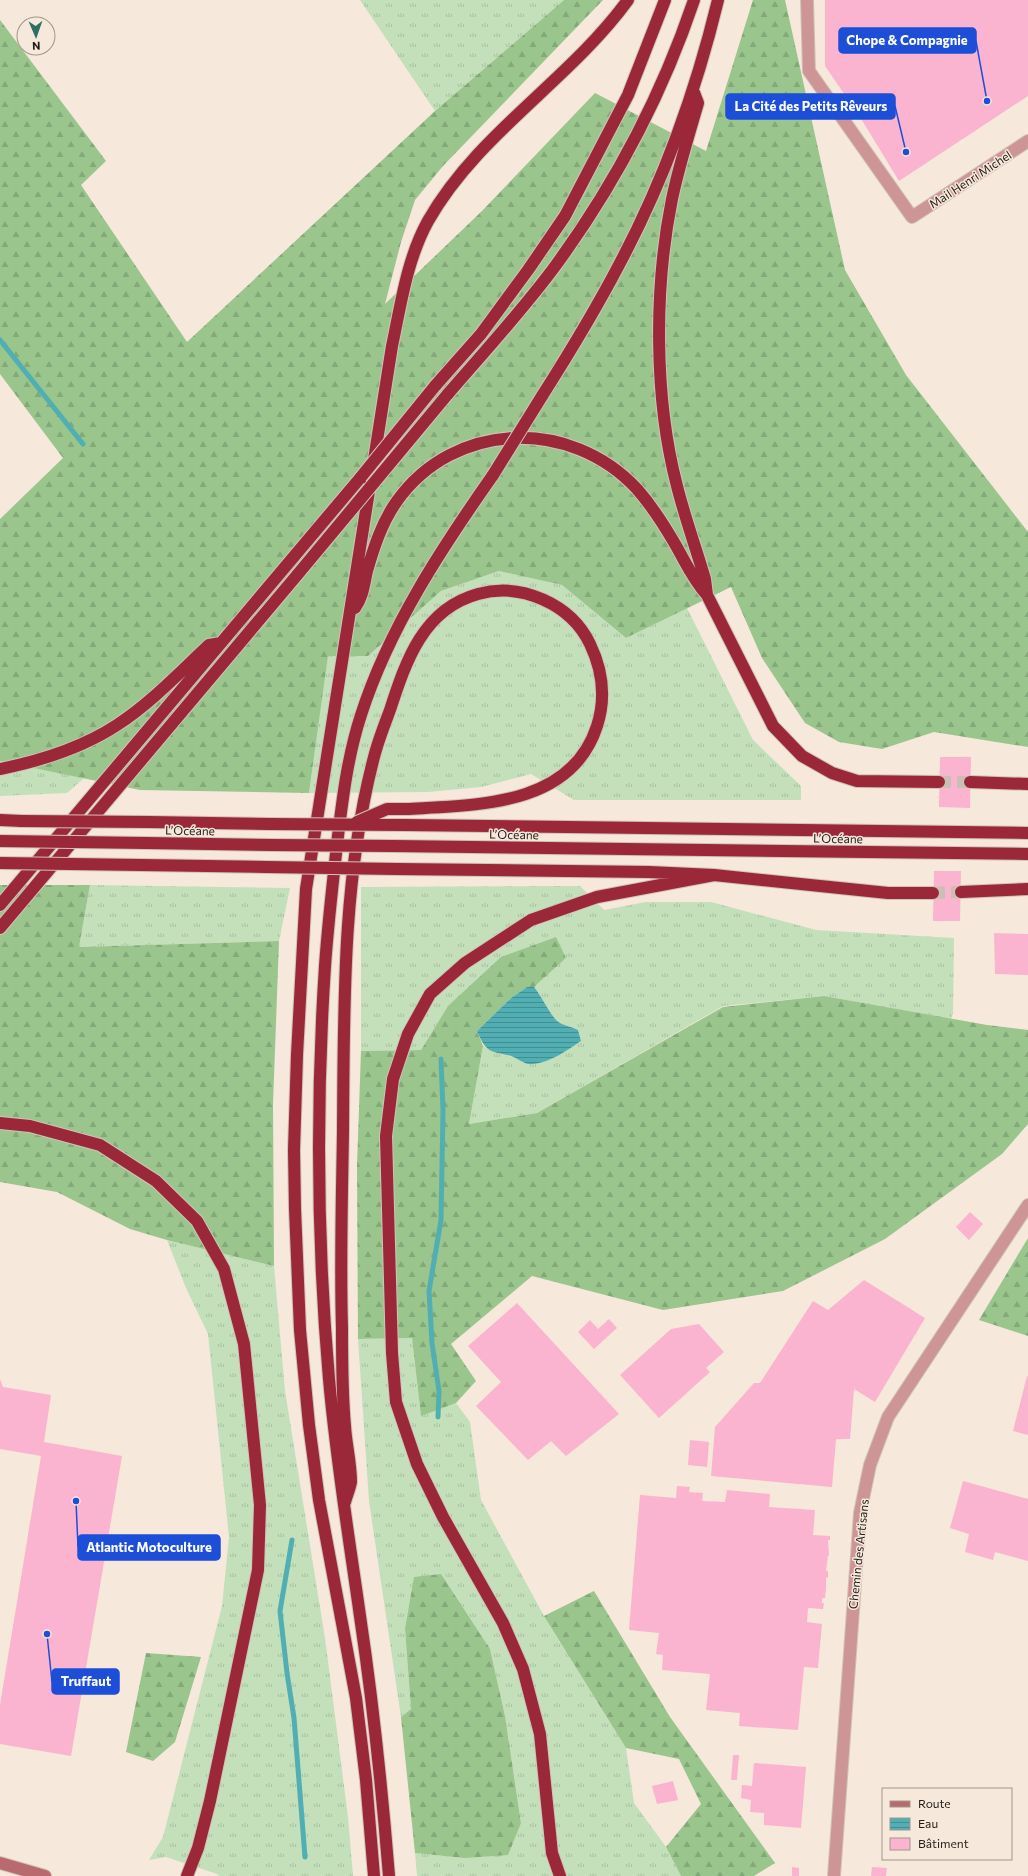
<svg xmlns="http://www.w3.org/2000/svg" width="1028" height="1876" font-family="Commissioner,sans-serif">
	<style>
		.grass { fill: url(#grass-tufts) }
		.forest { fill: url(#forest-firs) }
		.water { fill: url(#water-rules) }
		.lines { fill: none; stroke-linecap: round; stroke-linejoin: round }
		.stream { stroke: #51afb3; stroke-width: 5 }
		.building { fill: #fbb4cf }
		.highway-tunnel { stroke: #cbbfb4; stroke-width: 12; stroke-dasharray: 12 6; stroke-linecap: butt }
		.street-casing { stroke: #d0c3b8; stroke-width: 14 }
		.secondary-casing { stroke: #d0c3b8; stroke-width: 14 }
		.highway-casing { stroke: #d0c3b8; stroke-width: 14 }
		.street { stroke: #cd9596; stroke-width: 12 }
		.secondary { stroke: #b96a6e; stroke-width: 12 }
		.highway { stroke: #9a2839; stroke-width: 12 }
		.highway-bridge-casing { stroke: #d0c3b8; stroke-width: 14; stroke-linecap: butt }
		.highway-bridge { stroke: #9a2839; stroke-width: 12 }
		.labels { text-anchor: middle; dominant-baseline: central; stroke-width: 3; stroke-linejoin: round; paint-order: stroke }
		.street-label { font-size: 12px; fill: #211c17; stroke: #f6e8db }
		.leader { fill: none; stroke: #1d4ed8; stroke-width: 1.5 }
		.callout-dot { fill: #1d4ed8; stroke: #f6e8db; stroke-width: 1.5 }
		.callout { fill: #1d4ed8; stroke: #1d4ed8; stroke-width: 1.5 }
		.callout-label { font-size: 13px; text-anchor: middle; font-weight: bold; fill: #fff }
	</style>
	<defs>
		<pattern id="grass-tufts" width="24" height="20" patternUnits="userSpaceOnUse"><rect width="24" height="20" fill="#c3e0ba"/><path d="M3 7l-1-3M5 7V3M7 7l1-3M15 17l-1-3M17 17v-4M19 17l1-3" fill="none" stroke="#a7c09f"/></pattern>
		<pattern id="forest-firs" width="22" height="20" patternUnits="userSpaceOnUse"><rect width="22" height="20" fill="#9ac58d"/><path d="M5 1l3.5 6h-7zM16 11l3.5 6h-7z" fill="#84a979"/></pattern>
		<pattern id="water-rules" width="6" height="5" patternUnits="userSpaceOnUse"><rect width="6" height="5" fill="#51afb3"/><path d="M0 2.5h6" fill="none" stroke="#438e91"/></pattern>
	</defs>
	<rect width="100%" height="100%" fill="#f6e8db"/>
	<!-- grass -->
	<path class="grass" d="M360 0H564L435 111Z
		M499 571 562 585 626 638 687 608 753 740 801 786V800H574L531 774 481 787 428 792 309 793 328 655 368 656 441 591Z
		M0 761 84 778 67 793 0 796Z
		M90 885 290 888 279 941 79 947Z
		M580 886 604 910 646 902H711L816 930 954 938 953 1013 951 1019 824 996 723 1006 537 1113 469 1124 483 1046 497 1053 513 1057 528 1064 549 1060 581 1041 578 1030C572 1027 566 1026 560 1023 551 1018 542 996 534 987L566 958 448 1006 421 1050 361 1051V887Z
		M167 1240 274 1266 285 1391 325 1638 348 1817 353 1876H219L217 1874 166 1857 149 1860 163 1837 222 1606 229 1537 208 1334 186 1288Z
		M412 1338 421 1415 456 1403 470 1422 481 1500 544 1616 626 1748 634 1803 666 1847 681 1876H417L415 1853 464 1858 521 1823 505 1716 490 1649 405 1629 411 1709 401 1717 369 1501 358 1339Z"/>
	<!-- forest -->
	<path class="forest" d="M564 0H603L443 166 415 200 401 242 385 304 482 211 595 93 706 151 753 0H785L845 270 906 375 1028 532V747L934 732 882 749 839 742 805 723 762 658 731 587 626 638 562 585 499 571 441 591 368 656H328L309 793 140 790 0 761V519L63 458 0 374V20L106 161 81 185 187 342 435 111Z
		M0 885H90L79 947 279 941 273 1104 274 1266 167 1240 130 1229 57 1192 0 1182Z
		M556 937 566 958 534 987H527L511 998 477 1031 483 1046 469 1124 537 1113 723 1007 824 996 987 1025 1028 1030V1124L1002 1154 885 1239 783 1291 663 1310 532 1276 451 1344 476 1381 456 1403 421 1416 412 1338 358 1339 357 1166 361 1051 421 1050 448 1006 501 957Z
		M1028 1238V1336L979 1320Z
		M441 1574 490 1649 505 1716 521 1823 508 1855 464 1858 415 1853 401 1717 411 1709 405 1629 414 1577Z
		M594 1591 670 1717 775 1863 754 1876H681L666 1847 701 1804 679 1759 626 1748 544 1616Z
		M146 1653 201 1657 175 1742 153 1761 126 1752Z"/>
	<!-- water -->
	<path class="water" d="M527 987H534C542 996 551 1018 560 1023 566 1026 572 1027 578 1030L581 1041C566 1051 547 1065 528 1064 523 1063 517 1058 511 1056 490 1051 486 1053 477 1031L511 998Z"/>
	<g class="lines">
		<!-- stream -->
		<path class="stream" d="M0 340 83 444
			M438 1417 439 1391 432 1343 429 1291 441 1220 443 1110 441 1059
			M292 1540 280 1611 287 1673 294 1718 305 1857"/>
	</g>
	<!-- building -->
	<path class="building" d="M825 0H1028V96L899 181 860 117 825 66Z
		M940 757H971L970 808 939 807Z
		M934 871H961L960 921H933Z
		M994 933 1028 934V975L995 974Z
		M970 1212 983 1224 969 1240 956 1227Z
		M864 1280 925 1318 875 1402 854 1389 850 1439H836L832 1487 711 1476 715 1427 754 1383H760L813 1301 828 1310Z
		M517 1303 619 1414 566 1456 551 1441 528 1460 476 1406 501 1382 468 1346Z
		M609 1319 617 1328 594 1349 578 1332 590 1320 598 1329Z
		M699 1324 724 1352 706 1368 710 1372 659 1418 620 1375 671 1329Z
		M1027 1376H1028V1435L1013 1431Z
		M0 1379 3 1387 51 1395 44 1442 122 1456 71 1756 0 1744V1705L41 1456 0 1449Z
		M690 1440 709 1442 707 1467 688 1465Z
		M963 1481 1028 1499V1561L995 1552 993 1560 965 1552 969 1534 950 1528Z
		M677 1486 690 1487 689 1492 703 1493 702 1501 725 1502 727 1490 770 1494 769 1507 815 1510 813 1535 830 1536V1540H828L829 1555 828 1556 826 1571H828V1578L826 1577V1589L825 1598H822V1603H824L823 1609 808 1608 807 1622 822 1624 818 1668 804 1667 798 1730 739 1726 740 1713 706 1710 710 1674 662 1670 663 1655 656 1654 659 1633 629 1630 640 1495 676 1498Z
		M733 1755H739L737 1780H731Z
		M754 1763 806 1767 801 1828 764 1825V1813L750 1812 751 1800 741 1798 742 1785 752 1786Z
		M673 1781 678 1800 657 1804 652 1786Z
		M792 1867 799 1868V1876H792Z
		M872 1867 887 1868 886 1876H871Z"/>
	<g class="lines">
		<!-- highway-tunnel -->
		<path class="highway-tunnel" d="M939 782H970
			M933 893 961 892"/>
		<defs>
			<path id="street" d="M807 0 809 71 912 217 1028 141
				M834 1876 860 1513 870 1465 888 1417 1028 1205"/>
			<path id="secondary" d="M0 1863 45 1876"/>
			<path id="highway" d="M693 90 698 103C689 134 679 166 672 199 654 288 654 398 677 486 685 518 696 548 705 579L707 595
				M435 386 481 334 528 270 565 216 628 95 665 0
				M447 395C484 352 523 310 556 265 615 184 662 95 694 0
				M542 396C570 352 596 309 620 263 664 180 696 91 718 0
				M355 608C363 597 364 584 367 571 374 547 382 522 397 501 454 421 570 417 637 489 651 505 664 525 675 544 686 563 692 578 707 595L773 726 802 756 832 773 857 781 939 782
				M0 769C40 761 82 748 117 725 151 703 180 672 209 645L221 643
				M970 782 1028 784
				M0 820 22 821
				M149 822 270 824
				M404 825 1028 833
				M146 843 272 845
				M393 846 1028 854
				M141 865 266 867
				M397 869 649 872 714 875 888 893H933
				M961 892 1028 889
				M0 905 361 477
				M0 928 298 574
				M0 1123 30 1126 100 1145 156 1181 197 1221 224 1269 244 1344 260 1505 258 1570 210 1801 198 1848 187 1876
				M345 1502C347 1495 350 1488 351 1482 351 1463 346 1444 345 1426 342 1394 342 1361 342 1328 340 1263 342 1197 343 1132 344 1007 342 879 374 757 378 741 384 726 390 710 406 661 423 609 478 594 521 582 571 604 590 644 603 671 606 698 597 726 571 807 476 805 406 809
				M374 1876 366 1780 356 1698 319 1500 309 1425 300 1330 295 1209 294 1150 297 1055 306 889 392 346C401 304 407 259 428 221 478 133 569 81 628 0
				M389 1876C382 1789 373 1703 360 1616 349 1538 336 1459 329 1379 317 1242 316 1104 325 966 328 923 333 880 338 836 343 795 348 755 361 715 389 628 441 549 493 475
				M560 1876 552 1853 540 1734 523 1669 503 1623 443 1517 417 1464 396 1402 392 1353 386 1136 393 1079 408 1034 430 994 465 963 531 920 597 897 714 875"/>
		</defs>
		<!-- street casing -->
		<use href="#street" class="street-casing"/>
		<!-- secondary casing -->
		<use href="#secondary" class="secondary-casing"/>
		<!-- highway casing -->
		<use href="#highway" class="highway-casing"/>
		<!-- street -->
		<use href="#street" class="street"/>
		<!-- secondary -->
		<use href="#secondary" class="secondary"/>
		<!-- highway -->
		<use href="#highway" class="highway"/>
		<defs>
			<path id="highway-bridge" d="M493 475 542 396
				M361 477 435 386
				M298 574 447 395
				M22 821 149 822
				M357 822 387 809H406
				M270 824 404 825
				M0 841 146 843
				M272 845 393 846
				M0 863 141 865
				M266 867 397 869"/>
		</defs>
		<!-- highway-bridge casing -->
		<use href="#highway-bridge" class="highway-bridge-casing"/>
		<!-- highway-bridge -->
		<use href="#highway-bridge" class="highway-bridge"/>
	</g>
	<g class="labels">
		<!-- street labels -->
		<g class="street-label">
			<text transform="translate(970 179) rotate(-33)">Mail Henri Michel</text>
			<text transform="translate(190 830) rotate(1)">L’Océane</text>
			<text transform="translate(514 834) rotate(1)">L’Océane</text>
			<text transform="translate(838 838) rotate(1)">L’Océane</text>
			<text transform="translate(858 1554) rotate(-84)">Chemin des Artisans</text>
		</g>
	</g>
	<!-- callouts -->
	<path class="leader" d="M987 101L976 41M906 152L895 106M76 1501L78 1547M47 1634L52 1682"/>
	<g class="callout-dot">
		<circle cx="987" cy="101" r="4"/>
		<circle cx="906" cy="152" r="4"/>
		<circle cx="76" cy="1501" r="4"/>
		<circle cx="47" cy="1634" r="4"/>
	</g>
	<g class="callout">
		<rect x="839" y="28" width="137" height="25" rx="4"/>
		<rect x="726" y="94" width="169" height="25" rx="4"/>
		<rect x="78" y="1535" width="142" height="25" rx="4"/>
		<rect x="52" y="1669" width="67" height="25" rx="4"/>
	</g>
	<g class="callout-label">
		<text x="907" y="45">Chope &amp; Compagnie</text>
		<text x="811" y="111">La Cité des Petits Rêveurs</text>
		<text x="149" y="1552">Atlantic Motoculture</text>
		<text x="86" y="1686">Truffaut</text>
	</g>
	<!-- legend -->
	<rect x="882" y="1788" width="130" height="72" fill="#f6e8db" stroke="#a1968d"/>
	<rect x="890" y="1801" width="20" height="6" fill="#b96a6e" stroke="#a1968d"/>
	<text x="918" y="1808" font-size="12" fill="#211c17">Route</text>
	<rect x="890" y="1818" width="20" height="12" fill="url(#water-rules)" stroke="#a1968d"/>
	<text x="918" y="1828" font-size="12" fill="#211c17">Eau</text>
	<rect x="890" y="1838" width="20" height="12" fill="#fbb4cf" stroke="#a1968d"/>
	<text x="918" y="1848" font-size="12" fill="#211c17">Bâtiment</text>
	<!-- north arrow -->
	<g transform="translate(36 36) rotate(178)"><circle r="19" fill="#f6e8db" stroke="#a1968d"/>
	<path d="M0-3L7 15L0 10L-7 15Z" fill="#2d7062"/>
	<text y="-6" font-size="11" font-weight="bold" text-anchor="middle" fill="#211c17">N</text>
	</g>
</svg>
